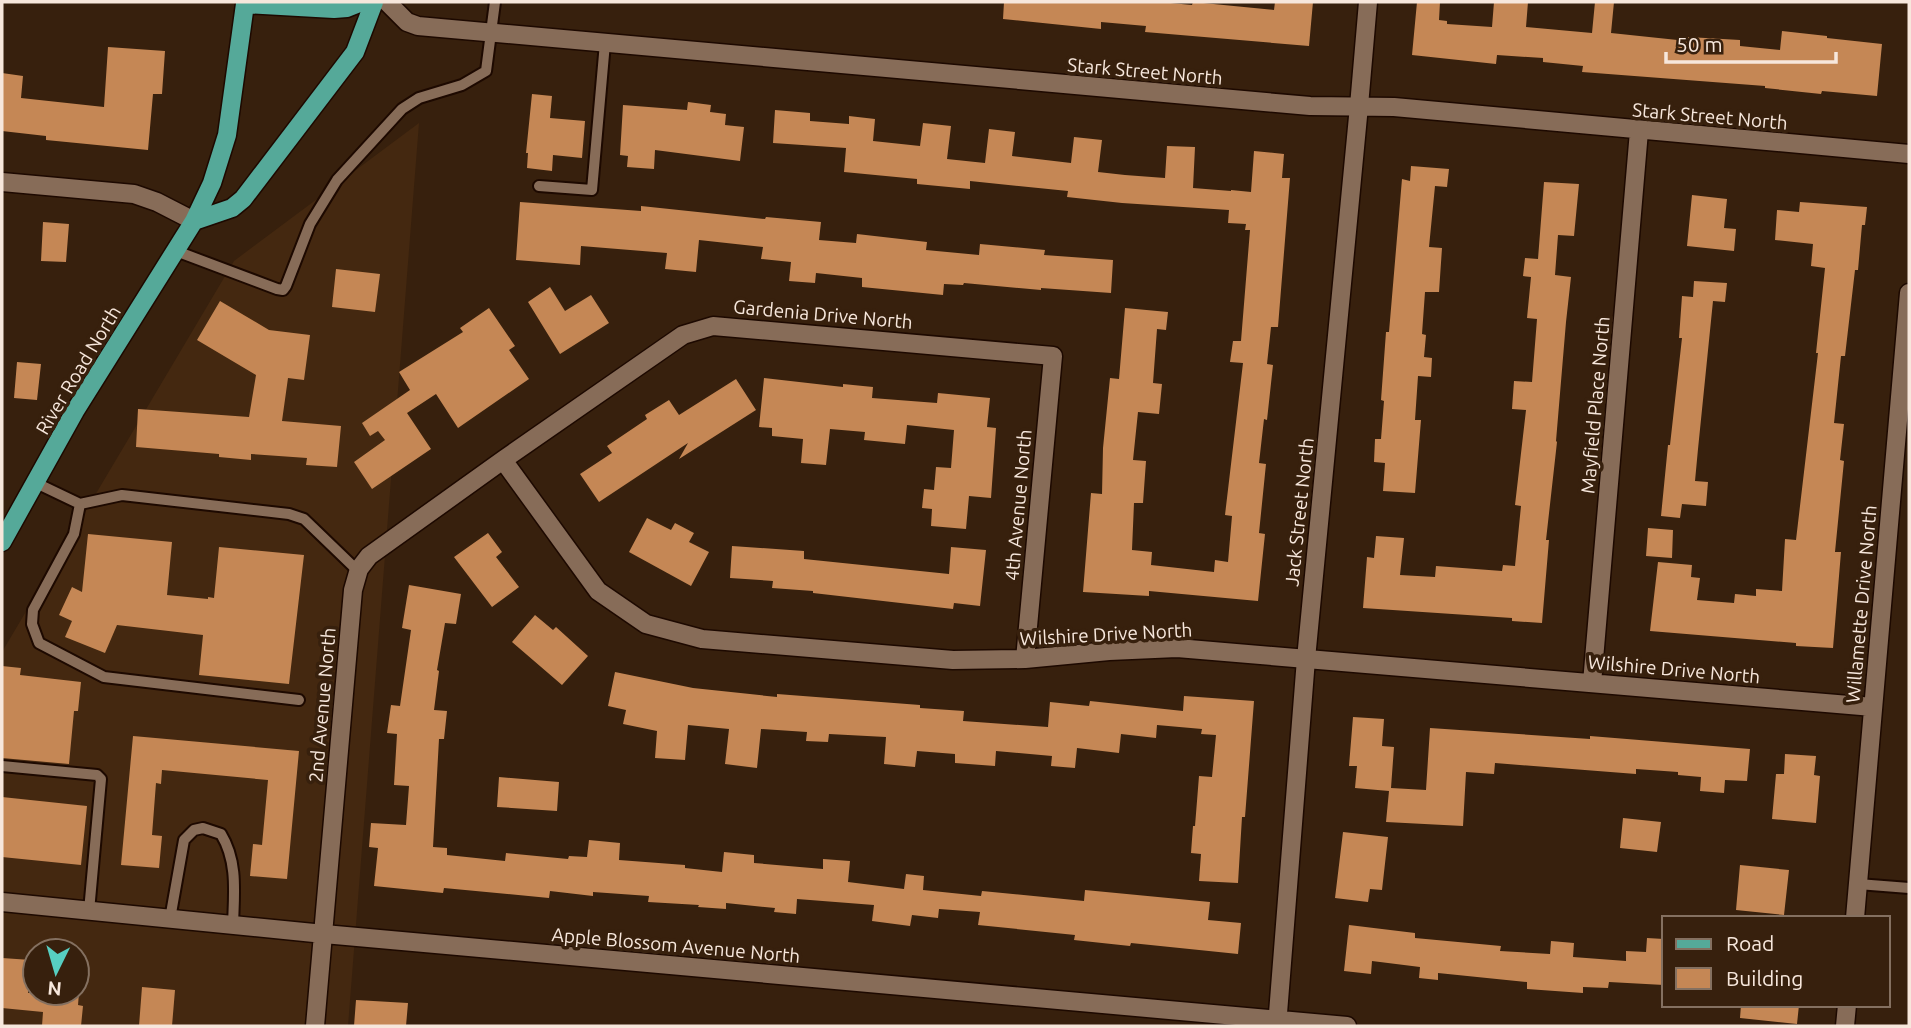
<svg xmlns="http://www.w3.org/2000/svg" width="1911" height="1028" font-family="Ubuntu,sans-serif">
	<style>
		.built { fill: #442810; fill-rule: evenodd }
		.building { fill: #c58755 }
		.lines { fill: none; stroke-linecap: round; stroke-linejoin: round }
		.lane-casing { stroke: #1d0900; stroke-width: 14 }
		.street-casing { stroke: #1d0900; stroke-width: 21 }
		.primary-casing { stroke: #1d0900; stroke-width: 21 }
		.lane { stroke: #876c58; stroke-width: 10 }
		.street { stroke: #876c58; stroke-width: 18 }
		.primary { stroke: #55a999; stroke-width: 18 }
		.labels { text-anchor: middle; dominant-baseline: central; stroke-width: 7; stroke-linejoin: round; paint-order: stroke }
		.street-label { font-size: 19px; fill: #f7e7dc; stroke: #37200d }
	</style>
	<rect width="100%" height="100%" fill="#37200d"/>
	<!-- built -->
	<path class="built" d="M419 123 348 1026H2V652L234 261ZM35 951H77V993H35Z"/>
	<!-- building -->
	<path class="building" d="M1004 2H1160L1192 5 1193 2 1274 10 1275 2H1313L1309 46 1145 32 1146 26 1101 22V29L1003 19Z
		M1417 2H1440L1439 20 1447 21V24L1492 27 1494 2H1528L1526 27 1592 33 1595 2H1614L1611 33 1687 41 1688 37 1740 40V46L1780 50 1782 31 1827 36V38L1882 44 1877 96 1822 91 1821 94 1765 88V86L1582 72 1583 66 1543 62V58L1497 55 1496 64 1412 55Z
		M108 47 165 51 162 94H153L148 150 46 140V136L2 131V73L23 76 21 98 104 107Z
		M532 94 552 96 550 118 585 121 582 158 553 155 552 171 527 168 528 153H526Z
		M688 102 711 105 710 112 726 114 725 125 744 127 740 161 655 150 654 169 627 167 628 156 620 155 623 105 687 110Z
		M775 110 810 113V121L849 124V116L875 119 873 141 920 146 923 123 951 126 947 159 985 163 989 129 1015 132 1012 156 1071 163 1074 137 1102 140 1098 172 1125 175 1165 178 1167 146 1195 147 1193 188 1231 191V190L1251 192 1254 151 1284 154 1282 178H1290L1278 327H1271L1267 364 1273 365 1267 420 1264 419 1259 463 1266 464 1259 533 1265 534 1258 601 1149 591V596L1083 592 1091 493 1102 494 1103 448 1110 378 1119 379 1125 308 1168 312 1166 330 1157 329 1153 383 1162 384 1159 414 1138 412 1133 460 1146 461 1143 503H1134L1132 550 1152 552 1151 565 1214 572 1215 560 1228 562 1232 516 1225 515 1243 363 1230 362 1233 341H1241L1250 230H1245L1246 224 1228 223 1229 210 1122 203 1067 197 1068 191 970 181V189L917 184V179L844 172 846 148 773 143Z
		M1411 166 1449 169 1447 187 1435 186 1429 247 1442 248 1439 292H1425L1422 334 1426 335 1424 357 1432 358 1431 377 1418 376 1415 420H1421L1415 493 1383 491 1385 463 1374 462 1375 439H1381L1384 401 1381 400 1386 332H1389L1402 179 1410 181Z
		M1544 182 1579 184 1574 236 1558 235 1555 275 1571 277 1566 322 1556 441 1557 442 1546 540H1549L1542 623 1512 621V618L1363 608 1367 557 1374 558 1376 536 1404 538 1400 575 1435 577 1436 566 1502 571 1503 565 1515 566 1521 506 1515 505 1526 410 1512 409 1514 381 1532 382 1537 319 1527 318 1531 277 1523 276 1525 258 1538 259Z
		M1692 195 1727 199 1724 228 1736 229 1734 251 1687 246Z
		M520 202 641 211V206L765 219 766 217 821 222 819 240 856 243 857 234 927 242 926 250 979 255 980 244 1045 250 1044 255 1113 260 1111 293 1041 288V290L964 283 963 285 944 284 943 295 862 287V278L816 273 815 283 789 281 791 262 761 259 763 247 699 240 696 272 665 269 667 253 581 246 580 265 516 260Z
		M1800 202 1867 207 1865 225H1862L1858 270H1855L1845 356H1841L1834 423 1844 424 1840 460 1844 461 1835 552H1841L1833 648 1796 646V643L1650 631 1658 562 1692 565 1691 577 1700 578 1697 600 1734 603 1735 594 1756 596V589L1782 591 1785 539 1796 540 1818 353H1816L1825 268 1811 266 1813 244 1775 240 1777 210 1799 212Z
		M43 222 69 224 66 262 41 261Z
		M336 269 380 274 375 312 332 307Z
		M1694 281 1727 283 1725 302 1713 301 1698 449 1695 481 1708 482 1706 506 1682 504 1680 518 1661 516 1668 445H1670L1682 338H1679L1682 296 1693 297Z
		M550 287 565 311 591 295 609 323 560 354 528 302Z
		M220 301 269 330 310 335 304 380 288 378 282 421 341 426 337 467 306 465 307 458 251 454V460L219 457V454L136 447 138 409 249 417 256 375 197 340Z
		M489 308 515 346 509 350 529 379 458 428 436 394 407 413 431 449 372 489 354 462 385 440 378 431 370 436 362 423 410 390 399 372 463 332 460 328Z
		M17 362 41 364 37 400 14 398Z
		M764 378 843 387V384L873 387 872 398 937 403 938 393 990 398 987 427 996 428 991 498 969 496 966 529 931 526 932 509 922 508 924 489 934 490 936 467 951 468 954 430 907 425 905 444 864 440 865 432 830 429 826 465 801 463 803 439 772 436V428L759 427Z
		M736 379 756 410 679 459 688 443 599 502 580 474 612 453 607 446 647 419 645 415 669 400 679 415Z
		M647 518 671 530 675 523 694 533 689 542 709 552 691 586 629 552Z
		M1648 528 1673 530 1672 558 1646 556Z
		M488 533 502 552 496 557 519 587 492 607 454 557Z
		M88 534 172 542 167 595 208 599V597L214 598 219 547 304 555 289 684 199 675 203 635 117 625 105 653 65 637 72 621 59 615 72 587 82 592Z
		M732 546 804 551V559L949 574 951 547 986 550 980 606 954 603 953 609 813 593V591L772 588 773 581 730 578Z
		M409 585 461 594 456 624 445 623 437 670 439 671 434 710 447 711 444 739H439L433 847 447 848V855L505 861 506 853 568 859 569 856 587 857 589 840 620 843 619 860 685 865V868L722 872 724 852 754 855V863L823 869V859L850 861 848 882 904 889 906 874 924 876 923 890 981 896 982 891 1084 901 1085 890 1210 902 1208 920 1241 923 1238 954 1131 943 1130 946 1074 940 1075 935 978 925 980 912 939 909 938 918 912 915 910 926 872 921 874 905 797 899 796 914 774 912 775 908 726 903V909L698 907 699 905 648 902 649 896 593 892V896L550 891 549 898 444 888 443 893 374 886 378 848 369 847 371 823 406 825 409 786 394 785 397 734 387 733 391 705 400 706 411 630 402 628Z
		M535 615 553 630 556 627 588 656 562 685 512 642Z
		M2 666 21 668 20 675 81 682 78 711H74L69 764 2 758Z
		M615 672 693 688 777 697V694L920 705V708L964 711 963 721 1048 727 1050 702 1089 706 1090 701 1183 711 1184 696 1254 701 1245 817H1242L1238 883 1199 881 1201 854 1191 853 1193 826H1195L1199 776 1212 777 1216 735 1201 734 1202 729 1157 725 1156 738 1121 734 1119 753 1077 748 1075 768 1051 766 1052 756 996 751 995 766 955 763V754L917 751 915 767 884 764 886 737 829 734 828 742 806 741 807 732 761 729 757 768 725 764 729 729 688 725 685 760 655 758 657 731 623 724 626 710 608 706Z
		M1353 717 1384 719 1382 746 1394 747 1391 788 1426 790 1430 728 1590 739V736L1750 749 1747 781 1725 780 1724 793 1700 791 1701 777 1678 775V772L1636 769V774L1495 763 1494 774 1466 772 1463 826 1386 822 1389 791 1355 788 1357 766H1349Z
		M133 736 299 751 287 879 250 876 253 844 262 845 268 780 162 770 161 784 156 783 152 835 162 836 159 868 121 865Z
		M1785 754 1816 756 1814 775 1820 776 1816 823 1772 819 1776 774H1784Z
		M499 777 559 782 557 811 497 807Z
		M2 797 87 806 81 865 2 857Z
		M1623 818 1661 822 1657 852 1620 848Z
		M1343 832 1388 837 1382 890 1370 889 1368 902 1335 898Z
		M1740 865 1789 870 1784 915 1736 910Z
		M1349 925 1415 933V938L1501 946 1500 951 1550 954 1551 941 1574 943 1573 957 1626 961V951L1646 952 1647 938 1664 939V985L1609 982 1608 988 1583 987V993L1527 989V982L1438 973V980L1419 978 1420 967 1372 961 1371 974 1344 971Z
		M2 958 31 960 28 993H79L78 1005 83 1006 81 1026H42L43 1012 2 1008Z
		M142 987 175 990 172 1026H139Z
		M356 1000 408 1003 406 1026H354Z
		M1741 1005H1799L1797 1024 1740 1018Z"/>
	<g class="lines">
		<defs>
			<path id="lane" d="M539 186 592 190 605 43
				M176 251 277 289 283 290 286 286 310 224 337 180 402 109 419 98 462 85 486 71 495 2
				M34 482 80 504 122 495 289 514 304 519 359 572
				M80 504 74 534 33 610 32 624 39 643 104 677 299 700
				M2 766 97 775 101 779 89 911
				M1858 884 1909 888
				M170 919 184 840 194 830 203 828 221 834C238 862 234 893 233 925"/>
			<path id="street" d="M387 2 407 22 418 26 1310 106 1394 107 1909 154
				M2 182 134 194 157 202 194 221
				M503 460 598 591 646 624 702 639 953 660 1025 659 1109 651 1177 648 1873 707
				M1592 683 1639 131
				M2 902 324 934 1347 1026
				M1855 918 1909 293
				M315 1026 353 590 359 569 369 556 503 460 683 335 713 326 1053 356 1025 659
				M1277 1026 1306 659 1359 106 1368 2
				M1845 1026 1847 1005"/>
			<path id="primary" d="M194 221 232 208 243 199 355 52 374 2
				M2 542 75 411 194 221 212 183 227 135 245 4 334 9 347 8 362 2"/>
		</defs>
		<!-- lane casing -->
		<use href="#lane" class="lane-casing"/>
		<!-- street casing -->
		<use href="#street" class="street-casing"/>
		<!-- primary casing -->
		<use href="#primary" class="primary-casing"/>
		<!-- lane -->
		<use href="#lane" class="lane"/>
		<!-- street -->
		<use href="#street" class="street"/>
		<!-- primary -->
		<use href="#primary" class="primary"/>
	</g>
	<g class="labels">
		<!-- street labels -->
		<g class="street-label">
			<text transform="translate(1145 71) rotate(5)">Stark Street North</text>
			<text transform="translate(1710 116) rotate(5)">Stark Street North</text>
			<text transform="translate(823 314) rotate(5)">Gardenia Drive North</text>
			<text transform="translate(78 370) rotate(-59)">River Road North</text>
			<text transform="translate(1595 405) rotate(-85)">Mayfield Place North</text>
			<text transform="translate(1018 505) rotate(-85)">4th Avenue North</text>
			<text transform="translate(1299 512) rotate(-84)">Jack Street North</text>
			<text transform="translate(1861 604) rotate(-85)">Willamette Drive North</text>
			<text transform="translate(1106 634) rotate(-3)">Wilshire Drive North</text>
			<text transform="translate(1674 669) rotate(5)">Wilshire Drive North</text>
			<text transform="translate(322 705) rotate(-85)">2nd Avenue North</text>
			<text transform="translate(676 945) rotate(5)">Apple Blossom Avenue North</text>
		</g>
	</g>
	<!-- border -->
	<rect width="1911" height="1028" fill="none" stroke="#f7e7dc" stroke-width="7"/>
	<!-- legend -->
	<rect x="1662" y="916" width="228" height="91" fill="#37200d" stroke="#847060" stroke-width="2"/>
	<rect x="1676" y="939" width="35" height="10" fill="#55a999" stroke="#847060" stroke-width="2"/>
	<text x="1726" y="951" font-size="21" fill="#f7e7dc">Road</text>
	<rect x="1676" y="968" width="35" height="21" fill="#c58755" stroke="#847060" stroke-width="2"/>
	<text x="1726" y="986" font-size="21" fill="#f7e7dc">Building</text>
	<!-- north arrow -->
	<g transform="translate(56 972) rotate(185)"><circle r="33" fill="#37200d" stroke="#847060" stroke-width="2"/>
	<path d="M0-5L12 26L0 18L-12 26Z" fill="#57cec1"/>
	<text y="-10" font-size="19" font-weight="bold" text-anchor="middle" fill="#f7e7dc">N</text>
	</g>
	<!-- scale -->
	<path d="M1666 52v10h170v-10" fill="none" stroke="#f7e7dc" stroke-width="3.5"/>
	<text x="1676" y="52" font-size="21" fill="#f7e7dc" stroke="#37200d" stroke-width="5" paint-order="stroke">50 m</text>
</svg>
